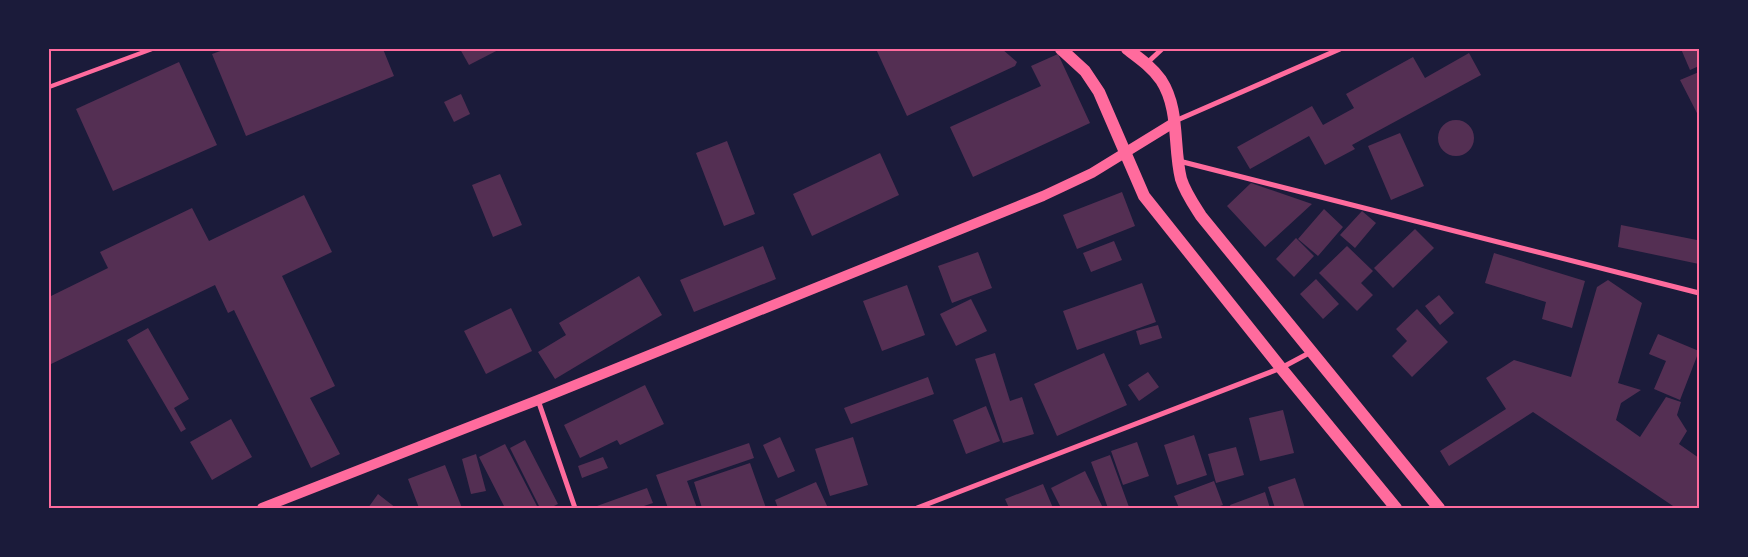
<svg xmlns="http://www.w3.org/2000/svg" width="1748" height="557" font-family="Commissioner,sans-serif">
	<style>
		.building { fill: #542f53 }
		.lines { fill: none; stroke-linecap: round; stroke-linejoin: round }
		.service { stroke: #ff6b9d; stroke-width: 4 }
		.minor { stroke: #ff6b9d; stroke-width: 5 }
		.secondary { stroke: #ff6b9d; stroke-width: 10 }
		.primary { stroke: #ff6b9d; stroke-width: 12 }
		.neatline { fill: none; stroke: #ff6b9d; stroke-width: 2 }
	</style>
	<rect width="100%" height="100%" fill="#1b1b3a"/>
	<!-- building -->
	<path class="building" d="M226 49H383L394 76 246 136 212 54Z
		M460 49H500L469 65Z
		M876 49H1002L1017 62 1015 66 907 116Z
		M1681 49H1699V66L1690 70Z
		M1469 53 1481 75 1352 145 1355 149 1325 165 1309 136 1250 169 1237 147 1312 106 1323 125 1354 108 1346 94 1413 57 1425 78Z
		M1058 54 1090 123 973 177 950 127 1041 86 1031 66Z
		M179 62 217 145 113 191 76 109Z
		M1699 72V117L1680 80Z
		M461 94 470 114 454 122 444 102Z
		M1438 138a18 18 0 1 1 36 0a18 18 0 1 1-36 0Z
		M1400 133 1424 186 1391 200 1368 146Z
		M727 141 755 214 724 226 696 153Z
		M880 153 899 195 812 236 793 194Z
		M500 174 522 225 493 237 472 185Z
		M1251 183 1312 204 1265 247 1227 206Z
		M1122 192 1135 226 1077 249 1063 215Z
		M304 195 332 252 282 276 335 386 310 398 340 454 311 468 234 310 228 313 215 285 49 365V297L108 268 100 252 192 208 209 241Z
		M1324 209 1343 227 1318 256 1298 239Z
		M1362 211 1376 223 1355 248 1340 235Z
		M1621 225 1697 240 1699 233V264L1618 247Z
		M1415 229 1434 248 1393 288 1374 268Z
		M1296 238 1314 256 1294 277 1276 259Z
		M1114 241 1122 260 1091 272 1083 253Z
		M763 246 776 279 694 312 680 280Z
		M1347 246 1373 271 1361 283 1373 295 1357 311 1319 273Z
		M978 252 992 288 952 303 938 266Z
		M1494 253 1585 281 1572 328 1542 319 1546 302 1485 283Z
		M639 276 662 315 555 379 538 352 566 335 559 323Z
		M1316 279 1339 304 1323 319 1300 294Z
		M1608 280 1642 303 1618 383 1641 390 1621 403 1616 420 1640 437 1666 397 1681 402 1677 415 1687 431 1679 444 1699 458V508H1676L1533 412 1449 466 1440 451 1506 409 1486 378 1514 360 1571 377 1597 287Z
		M1142 283 1156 322 1077 350 1063 311Z
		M907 285 925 335 882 351 863 301Z
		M1439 295 1454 313 1440 325 1425 306Z
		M971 299 987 331 956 346 940 314Z
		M511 308 532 351 486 374 464 331Z
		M1417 309 1448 342 1412 377 1392 356 1407 341 1396 329Z
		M1158 325 1162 338 1140 345 1136 331Z
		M148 328 189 399 174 408 186 429 181 432 127 340Z
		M1658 334 1699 351 1680 400 1654 389 1666 361 1649 354Z
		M995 353 1010 401 1022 397 1034 434 1003 443 975 359Z
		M1104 353 1127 405 1057 436 1034 384Z
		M1148 372 1159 387 1139 401 1128 385Z
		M928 377 934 394 851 424 844 408Z
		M645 385 664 424 620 445 617 440 580 458 564 425Z
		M986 406 1000 441 966 454 953 420Z
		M1283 410 1294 453 1260 461 1249 418Z
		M231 419 252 457 212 480 190 442Z
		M1194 435 1207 475 1177 485 1164 445Z
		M780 437 795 471 778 478 763 445Z
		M853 437 868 485 830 496 815 449Z
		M525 440 558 504 550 508H540L510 448Z
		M1137 442 1149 476 1123 485 1111 451Z
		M749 443 754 458 687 481 697 508H668L656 475Z
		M505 444 538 508H505L479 457Z
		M1236 447 1244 475 1216 483 1208 454Z
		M476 454 486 491 471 494 462 459Z
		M1110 455 1129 507 1126 508H1108L1091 462Z
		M603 457 608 468 582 478 578 466Z
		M750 463 766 508H702L694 482Z
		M445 465 462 508H419L408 479Z
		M1085 471 1103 508H1061L1051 488Z
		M1295 478 1305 508H1275L1268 487Z
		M1214 481 1223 505 1214 508H1179L1174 496Z
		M816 482 828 508H778L775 500Z
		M1043 484 1053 508H1009L1005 499Z
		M647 488 653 503 638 508H598L597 506Z
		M1265 492 1270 508H1231L1230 505Z
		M378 494 396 508H368Z"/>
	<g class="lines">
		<!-- service -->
		<path class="service" d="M49 87 152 49"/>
		<!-- minor -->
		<path class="minor" d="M1147 63 1162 49
			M1175 121 1340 49
			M1179 161 1699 293
			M538 400 575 508
			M917 508 1281 368 1311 352"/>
		<!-- secondary -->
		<path class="secondary" d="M262 508 538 400 1043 196 1092 173 1175 122"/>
		<!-- primary -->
		<path class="primary" d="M1061 49 1085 71 1099 92 1144 196 1281 368 1396 508
			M1127 49C1139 58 1152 67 1161 80 1180 109 1173 147 1181 179 1185 192 1194 205 1201 216L1439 508"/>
	</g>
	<!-- border -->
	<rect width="1748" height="557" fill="none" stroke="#1b1b3a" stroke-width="100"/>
	<rect x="50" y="50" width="1648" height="457" class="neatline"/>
</svg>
